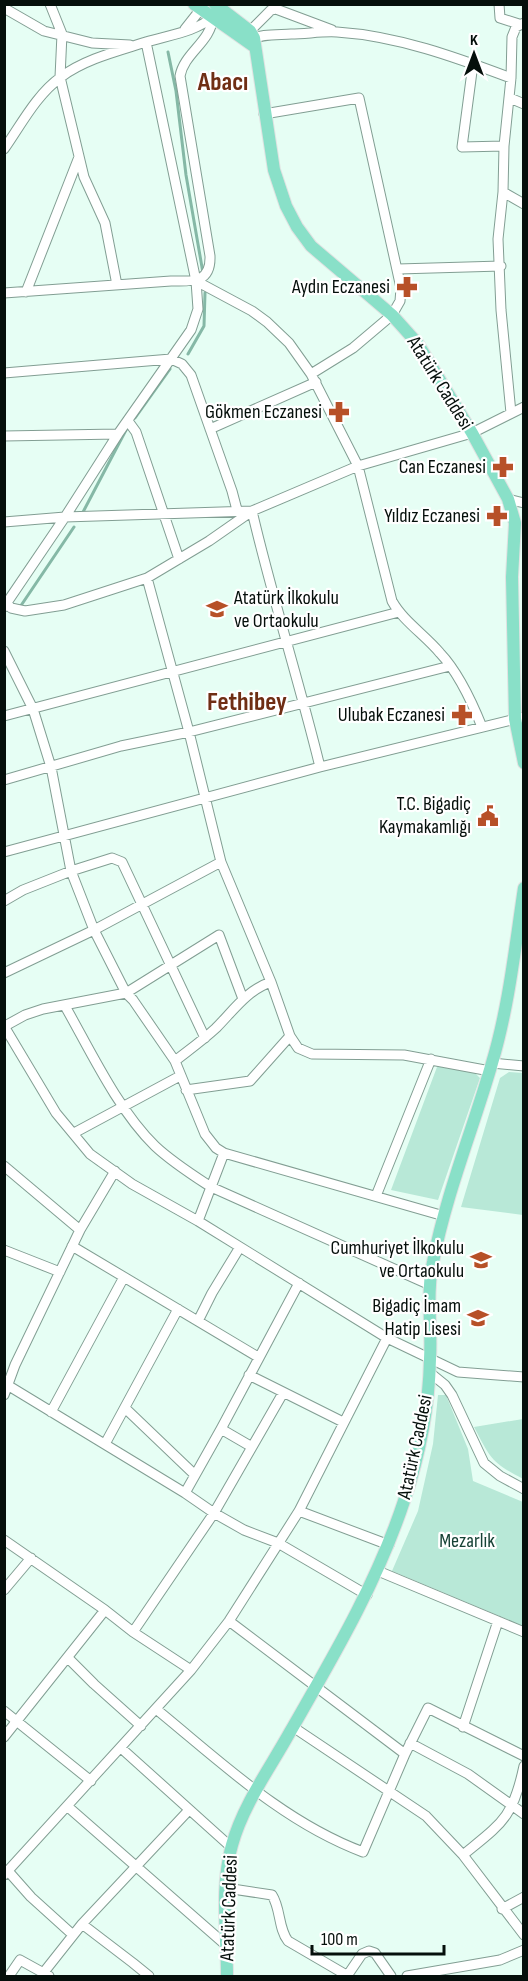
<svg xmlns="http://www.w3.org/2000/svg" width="528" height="1981" font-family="'Sofia Sans Condensed',sans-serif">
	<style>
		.green { fill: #b8e8d7 }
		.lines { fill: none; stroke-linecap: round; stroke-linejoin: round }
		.stream { stroke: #85b8a6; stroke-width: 3 }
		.minor-casing { stroke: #829e93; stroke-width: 11 }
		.major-casing { stroke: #e1e2e2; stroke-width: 14 }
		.minor { stroke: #fff; stroke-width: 9 }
		.major { stroke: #89e0c8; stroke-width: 12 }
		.labels { text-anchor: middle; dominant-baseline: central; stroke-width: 4.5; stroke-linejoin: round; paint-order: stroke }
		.poi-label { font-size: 20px; fill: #050f0b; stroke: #fff; text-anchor: end }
		.street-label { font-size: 20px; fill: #050f0b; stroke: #fff }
		.park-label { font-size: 20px; fill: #164235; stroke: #fff }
		.district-label { font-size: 26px; font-weight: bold; fill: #6f2e14; stroke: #fff }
	</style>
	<rect width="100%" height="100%" fill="#e6fef4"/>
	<!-- green -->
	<path class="green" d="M445 1066 474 1072 480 1078 438 1200 391 1190 437 1067Z
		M509 1072 523 1073V1215L461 1207 500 1078Z
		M438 1395H446L468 1449 473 1481 523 1502V1626L392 1571 418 1511 433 1444Z
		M523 1419H524L523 1479C491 1462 491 1459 474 1427Z"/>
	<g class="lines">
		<!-- stream -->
		<path class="stream" d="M168 52 176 91 186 175 203 273
			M188 354 204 326 205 293
			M135 418 170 369
			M82 514 126 430
			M20 607 74 527"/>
		<defs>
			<path id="minor" d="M50 4 62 34 60 77 84 177 105 223 117 285
				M499 4 500 18 519 24
				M4 8 44 31 92 43 130 45
				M524 23 516 27 512 37 511 78 504 146 503 192 524 204
				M185 29 204 5
				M246 35 271 10 276 9 332 30
				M251 41C259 33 279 35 291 34 306 34 322 31 337 32 398 36 455 57 511 78
				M146 42 196 281 252 311 267 322 289 343 311 374 358 466 392 601C403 621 425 635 440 653 459 673 472 702 482 727
				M473 64 462 147 504 146
				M510 98 524 104
				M264 114 359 98 401 288 400 301 392 315 353 348 311 374
				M4 149C21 125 36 95 61 77 85 59 118 51 146 42 169 35 196 32 214 16
				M503 192 498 239 501 310 511 413
				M398 269 501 266
				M26 292 79 157
				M4 293 171 281C191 281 211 284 210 256L180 76C184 53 211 42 213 17
				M4 373 171 359 182 364 191 375 232 491 237 510
				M128 421 136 432 179 559
				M210 429 316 382
				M4 436 118 434
				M508 499 524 503
				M4 522 65 517 252 511C272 597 299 681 320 767
				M147 578 189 732 221 862 271 982 290 1036 298 1048 312 1054 404 1055 490 1071
				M4 600 11 608 25 611 64 605 147 578 209 541 252 511 358 466 472 433 524 407
				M4 607 65 517 118 434 191 330 198 309 196 281
				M4 651 33 709 51 767 71 871 94 930 126 993 219 935 243 999
				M4 716 399 612
				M4 780 121 746 189 732 450 666
				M4 852 320 767 524 717
				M4 901 23 890 71 871 112 858 122 862 205 1038
				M4 973 94 930 221 862
				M271 982C247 990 233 1011 216 1028 203 1040 189 1050 175 1061L205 1134 216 1148 224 1153 444 1216
				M65 1006C90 1050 118 1110 155 1146 172 1162 191 1174 211 1187L430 1285
				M4 1026 56 1113 90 1154 132 1184 198 1221 387 1338 458 1372 524 1377
				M5 1026 25 1015 43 1009 126 993 133 1000 175 1061
				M492 1063 524 1066
				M186 1090 250 1081 290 1036
				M74 1133 180 1076
				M4 1166 80 1230
				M376 1196 431 1059
				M198 1221 224 1153
				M72 1246 258 1357
				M4 1250 60 1272
				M198 1321 212 1293 240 1247
				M429 1372 445 1385 452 1395 484 1463 500 1476 524 1489
				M249 1375 343 1422
				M4 1383 185 1493 214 1513 244 1530 278 1543 367 1595
				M4 1395 15 1365 80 1230 115 1171
				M125 1408 195 1475
				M51 1412 124 1277
				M221 1429 252 1447
				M105 1444 178 1309
				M185 1493 221 1429 299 1283
				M299 1511 389 1545
				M4 1540 105 1610 133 1632 191 1670
				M378 1571 524 1632
				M4 1590 31 1558
				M229 1621 405 1754
				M133 1632 214 1513 283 1393
				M68 1658 94 1684 141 1726
				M156 1709C221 1762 283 1822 363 1852L405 1754 428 1708 524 1756
				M4 1711 91 1781
				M293 1727 426 1816 463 1855 524 1935
				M463 1727 498 1621
				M4 1737 105 1610
				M410 1743 468 1774 524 1814
				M121 1748 231 1847
				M67 1806 227 1946
				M463 1855C502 1823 513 1818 524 1766
				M8 1871 31 1897 73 1935
				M4 1875 191 1670 229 1621 299 1511 387 1338
				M226 1888 272 1895C281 1909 278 1928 288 1941L348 1976
				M502 1909 524 1897
				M82 1924 133 1963 149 1976
				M44 1972 82 1924 189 1810
				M9 1976 20 1960 49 1976
				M347 1976 362 1954 369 1951 375 1953 391 1976
				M407 1976 500 1960 524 1950"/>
			<path id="major" d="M194 4 255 47
				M215 4 250 31 254 38 274 170 286 206 297 227 311 246 392 315 418 344 472 433 508 499 515 523 512 577 515 719 524 763
				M227 1976C227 1934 220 1886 232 1845 243 1805 270 1768 290 1732 333 1657 377 1583 404 1501 419 1457 429 1406 430 1359 432 1327 426 1294 433 1262 446 1194 473 1129 492 1063 509 1006 515 947 524 888"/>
		</defs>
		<!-- minor casing -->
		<use href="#minor" class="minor-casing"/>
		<!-- major casing -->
		<use href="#major" class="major-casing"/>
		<!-- minor -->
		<use href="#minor" class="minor"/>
		<!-- major -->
		<use href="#major" class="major"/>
	</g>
	<!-- icons -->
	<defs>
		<symbol id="pharmacy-bare" viewBox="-9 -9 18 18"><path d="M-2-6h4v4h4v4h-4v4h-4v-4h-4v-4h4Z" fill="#b75028" stroke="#fff" stroke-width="2.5" paint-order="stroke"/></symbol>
		<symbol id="school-bare" viewBox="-9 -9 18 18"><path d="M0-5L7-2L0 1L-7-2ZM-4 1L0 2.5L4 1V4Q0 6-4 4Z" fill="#b75028" stroke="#fff" stroke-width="2.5" paint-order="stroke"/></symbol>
		<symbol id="civic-bare" viewBox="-9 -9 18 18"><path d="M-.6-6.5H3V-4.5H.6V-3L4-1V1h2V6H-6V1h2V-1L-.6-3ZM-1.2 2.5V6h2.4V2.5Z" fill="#b75028" stroke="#fff" stroke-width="2.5" paint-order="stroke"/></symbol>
	</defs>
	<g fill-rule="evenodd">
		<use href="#pharmacy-bare" x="392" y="272" width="30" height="30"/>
		<use href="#pharmacy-bare" x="324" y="397" width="30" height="30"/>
		<use href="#pharmacy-bare" x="488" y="452" width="30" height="30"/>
		<use href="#pharmacy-bare" x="482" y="501" width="30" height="30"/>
		<use href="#school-bare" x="202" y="594" width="30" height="30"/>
		<use href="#pharmacy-bare" x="447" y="700" width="30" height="30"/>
		<use href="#civic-bare" x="473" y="801" width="30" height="30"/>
		<use href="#school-bare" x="466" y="1245" width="30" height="30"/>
		<use href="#school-bare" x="463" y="1303" width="30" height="30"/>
	</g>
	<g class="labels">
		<!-- poi labels -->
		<g class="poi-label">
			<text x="390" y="287">Aydın Eczanesi</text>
			<text x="322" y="412">Gökmen Eczanesi</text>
			<text x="486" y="467">Can Eczanesi</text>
			<text x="480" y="516">Yıldız Eczanesi</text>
			<text x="234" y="598" text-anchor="start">Atatürk İlkokulu<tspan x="234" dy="23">ve Ortaokulu</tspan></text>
			<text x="445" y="715">Ulubak Eczanesi</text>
			<text x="471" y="804">T.C. Bigadiç<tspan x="471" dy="23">Kaymakamlığı</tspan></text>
			<text x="464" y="1248">Cumhuriyet İlkokulu<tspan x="464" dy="23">ve Ortaokulu</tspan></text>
			<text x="461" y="1306">Bigadiç İmam<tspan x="461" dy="23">Hatip Lisesi</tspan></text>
		</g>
		<!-- street labels -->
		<g class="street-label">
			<text transform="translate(440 383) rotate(58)">Atatürk Caddesi</text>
			<text transform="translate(415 1447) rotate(-78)">Atatürk Caddesi</text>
			<text transform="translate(229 1908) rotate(-88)">Atatürk Caddesi</text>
		</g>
		<!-- park labels -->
		<g class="park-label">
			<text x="467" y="1541">Mezarlık</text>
		</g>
		<!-- district labels -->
		<g class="district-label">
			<text x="223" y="82">Abacı</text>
			<text x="247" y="702">Fethibey</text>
		</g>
	</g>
	<!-- border -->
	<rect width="528" height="1981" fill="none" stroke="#050f0b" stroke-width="12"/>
	<!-- north arrow -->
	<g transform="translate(474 54)" stroke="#ffffff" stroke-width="4.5" paint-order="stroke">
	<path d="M0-4.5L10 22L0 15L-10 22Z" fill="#050f0b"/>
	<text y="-9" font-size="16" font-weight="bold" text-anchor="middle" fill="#050f0b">K</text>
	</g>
	<!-- scale -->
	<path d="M312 1945v9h132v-9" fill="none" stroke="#050f0b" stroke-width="3"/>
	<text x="321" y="1945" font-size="18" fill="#050f0b" stroke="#ffffff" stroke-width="4.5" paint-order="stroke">100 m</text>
</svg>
